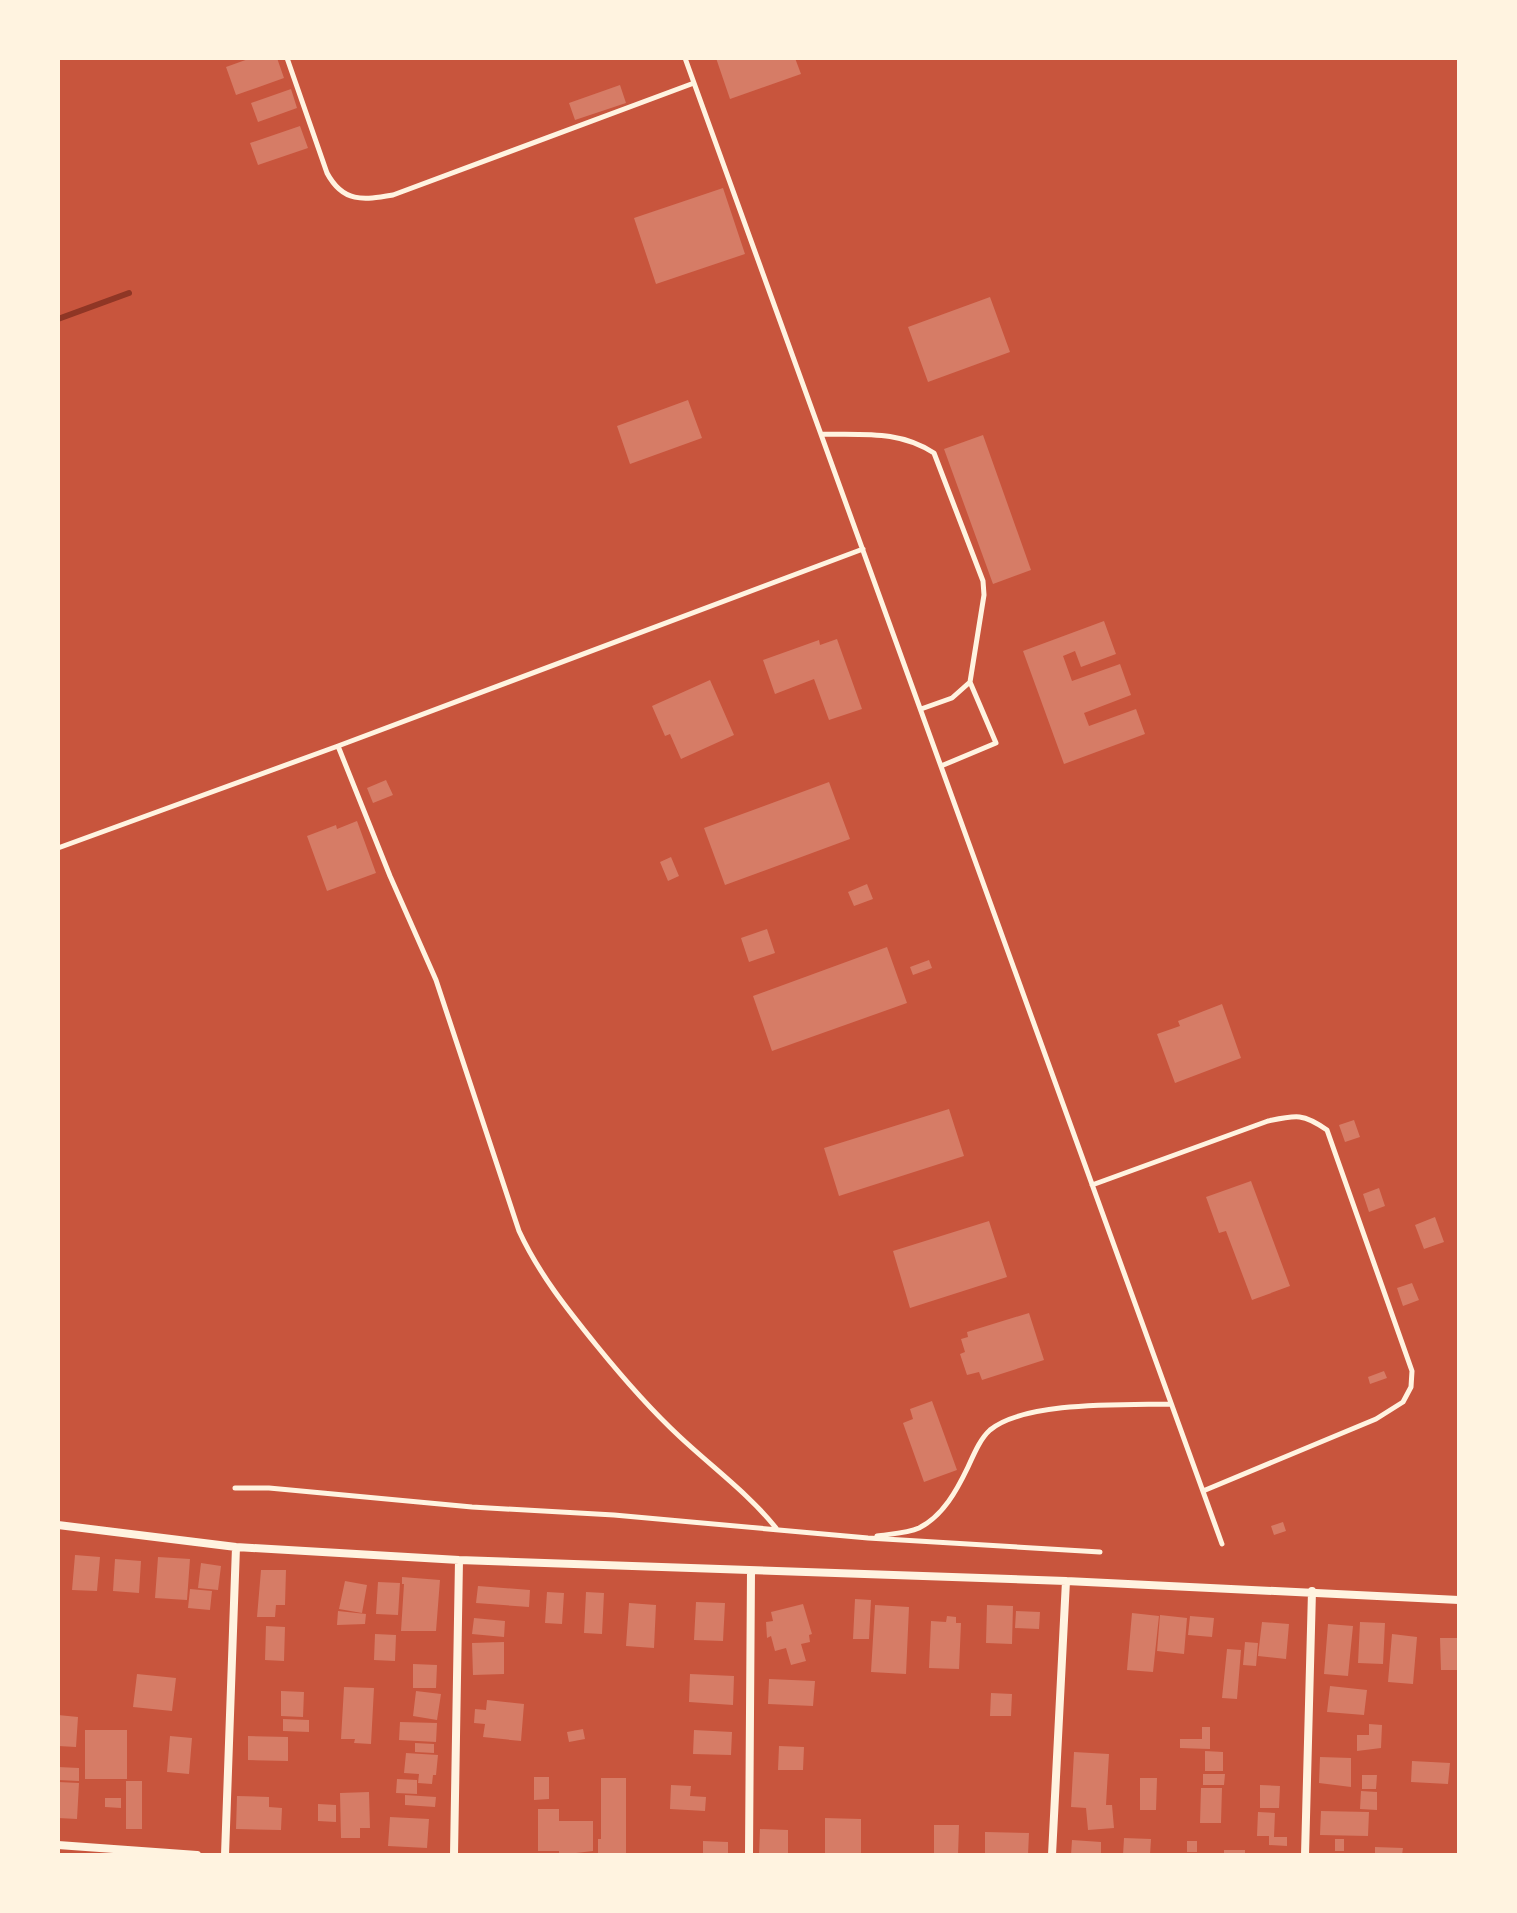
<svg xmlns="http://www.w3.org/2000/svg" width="1517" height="1913" font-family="'Titillium Web',sans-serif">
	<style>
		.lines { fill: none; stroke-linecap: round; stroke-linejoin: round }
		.stream { stroke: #8f3625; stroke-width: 6 }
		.building { fill: #d67c66 }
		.service { stroke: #fff3e0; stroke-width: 5 }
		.minor { stroke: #fff3e0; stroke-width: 8 }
	</style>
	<rect width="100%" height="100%" fill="#c8553d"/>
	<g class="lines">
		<!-- stream -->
		<path class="stream" d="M58 319 129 293"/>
	</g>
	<!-- building -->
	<path class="building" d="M251 58H277L284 78 236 95 226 67Z
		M716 58H795L801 74 730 99Z
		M620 85 626 103 575 120 569 103Z
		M291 89 297 108 258 122 251 103Z
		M300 126 308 148 258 165 250 143Z
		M723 188 745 254 656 284 634 218Z
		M990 297 1010 352 928 382 908 327Z
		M688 400 702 438 630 464 617 426Z
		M983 435 1031 570 993 584 944 449Z
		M1104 621 1116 654 1081 667 1075 651 1063 656 1072 681 1120 664 1131 695 1084 713 1089 726 1136 709 1145 734 1064 764 1023 651Z
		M837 639 862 709 829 720 814 679 775 694 763 660 819 640 820 645Z
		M710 680 734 735 681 759 670 734 665 736 652 706Z
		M386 780 393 795 373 803 367 788Z
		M829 782 850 839 725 885 704 828Z
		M357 821 376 873 327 891 307 836 336 825 337 829Z
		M671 857 679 876 668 881 660 862Z
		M867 884 873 899 854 906 848 892Z
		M767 929 775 953 749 962 741 938Z
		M887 947 907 1003 772 1051 753 996Z
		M929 960 932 968 913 975 910 967Z
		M1222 1004 1241 1058 1175 1083 1157 1034 1180 1026 1178 1021Z
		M949 1109 964 1156 839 1196 824 1148Z
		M1354 1120 1360 1137 1345 1142 1339 1125Z
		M1251 1181 1290 1286 1252 1300 1226 1231 1219 1233 1206 1197Z
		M1379 1188 1385 1206 1369 1212 1363 1194Z
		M1435 1217 1444 1242 1424 1249 1415 1225Z
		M989 1221 1007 1277 910 1308 893 1251Z
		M1412 1283 1419 1300 1403 1306 1397 1288Z
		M1029 1313 1044 1360 982 1380 979 1372 967 1375 960 1354 965 1352 961 1339 968 1337 967 1332Z
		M1384 1371 1387 1378 1370 1384 1368 1377Z
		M932 1401 957 1470 924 1482 903 1423 913 1419 910 1409Z
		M1283 1522 1286 1531 1274 1535 1271 1526Z
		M75 1555 100 1557 97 1591 72 1590Z
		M158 1557 190 1559 187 1600 155 1598Z
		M115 1559 141 1561 139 1593 113 1591Z
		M201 1563 221 1566 218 1590 198 1588Z
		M261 1570H286L285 1605H276L275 1617H257Z
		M402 1577 440 1580 436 1631H401L404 1584H402Z
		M345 1581 367 1585 362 1613 339 1609Z
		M378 1582 400 1583 398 1615 376 1614Z
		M478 1586 530 1590 529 1607 476 1603Z
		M190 1589 212 1591 210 1610 188 1608Z
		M547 1592 564 1593 562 1624 545 1623Z
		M586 1592 604 1593 602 1634 584 1633Z
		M855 1599 871 1600 869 1639H853Z
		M696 1602 725 1603 723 1641 694 1640Z
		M629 1603 656 1605 654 1648 626 1646Z
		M803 1604 812 1634 809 1635 810 1642 801 1644 806 1661 791 1665 786 1648 775 1651 771 1636 767 1638 766 1622 773 1621 771 1612Z
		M875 1605 909 1607 906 1674 871 1672Z
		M987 1605 1013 1606 1012 1644 986 1643Z
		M338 1611 366 1614 365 1624 337 1625Z
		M1016 1611 1040 1612 1039 1629 1015 1628Z
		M1132 1613 1159 1616 1153 1672 1127 1670Z
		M1160 1615 1187 1618 1184 1654 1157 1651Z
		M947 1616 956 1617V1623H961L959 1669 929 1668 931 1621 946 1622Z
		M1190 1616 1214 1618 1212 1637 1188 1635Z
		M474 1618 505 1621 504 1637 472 1634Z
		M1262 1622 1289 1624 1286 1659 1258 1656Z
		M1360 1622 1385 1623 1383 1664 1358 1663Z
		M1328 1624 1353 1626 1348 1676 1324 1674Z
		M266 1626 285 1627 284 1661 265 1660Z
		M375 1634 396 1635 395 1661 374 1660Z
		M1392 1634 1417 1637 1413 1684 1388 1682Z
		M1440 1638H1458V1670H1441Z
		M504 1642V1674L473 1675 472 1643Z
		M1245 1642 1258 1643 1256 1666 1243 1665Z
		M1227 1649 1241 1650 1237 1699 1222 1698Z
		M413 1664 437 1665 436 1688H413Z
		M137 1674 176 1678 172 1711 133 1707Z
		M690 1674 734 1676 733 1705 689 1702Z
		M769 1679 815 1681 813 1706 768 1704Z
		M1330 1686 1367 1690 1364 1715 1327 1712Z
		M344 1687 374 1688 371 1744 354 1743 355 1739H341Z
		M281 1691 304 1692 303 1717 281 1716Z
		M416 1691 441 1694 437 1720 413 1716Z
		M991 1693 1012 1694 1011 1716H990Z
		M487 1700 524 1704 521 1741 483 1737 485 1724 474 1723 475 1709 486 1710Z
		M58 1715 78 1717 76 1747 58 1746Z
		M283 1719 309 1720V1732L283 1731Z
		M400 1722 437 1723 436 1742 399 1740Z
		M1369 1724 1382 1725 1381 1748 1357 1751V1735H1369Z
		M1202 1727H1210V1749L1180 1748V1739H1202Z
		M583 1729 585 1739 569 1742 567 1732Z
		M85 1730H127V1779H85Z
		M694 1730 732 1732 731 1755 693 1754Z
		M170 1736 192 1738 189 1774 167 1772Z
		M248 1736 288 1737V1761L248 1760Z
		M415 1743 434 1744V1753L415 1752Z
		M779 1746 804 1747 803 1770H778Z
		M1205 1751 1223 1752V1771H1205Z
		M1074 1752 1109 1754 1106 1805H1112L1114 1828 1088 1830 1086 1808 1071 1807Z
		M406 1753 438 1755 436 1775H433L432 1784 418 1783 419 1774 404 1773Z
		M1320 1757 1351 1758V1787L1319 1783Z
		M1412 1761 1450 1763 1448 1784 1411 1782Z
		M58 1767 79 1768V1781L58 1780Z
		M1203 1774H1225L1224 1785H1203Z
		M1362 1775H1377L1376 1789H1362Z
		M534 1777H549V1799L534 1800Z
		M601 1778H626V1854H598V1839H601Z
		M1140 1778H1157L1156 1810H1140Z
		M397 1779 417 1780V1794L396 1793Z
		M126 1781H142V1829H126Z
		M58 1782 79 1783 77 1819 58 1818Z
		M671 1785 691 1786 690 1796 706 1797 705 1811 670 1809Z
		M1260 1785 1280 1786 1279 1808H1260Z
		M1201 1788H1222L1221 1823H1200Z
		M1361 1791 1377 1792V1810L1360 1809Z
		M369 1792 370 1828H360V1838H341L340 1793Z
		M405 1795 436 1797 435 1807 405 1805Z
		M237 1796 269 1797V1807L282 1808 281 1830 236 1829Z
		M105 1798H121V1808L105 1807Z
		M318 1804 336 1805V1822L318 1821Z
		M538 1809H559V1821H593V1851L559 1855V1851H538Z
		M1321 1811 1369 1812 1368 1836 1320 1835Z
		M1258 1812 1275 1813 1274 1837H1287V1846L1269 1845V1836H1257Z
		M390 1817 429 1819 427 1848 388 1846Z
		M825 1818 861 1819V1855H825Z
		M934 1825H959L958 1855H934Z
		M760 1829 788 1830V1855H759Z
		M985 1832 1029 1833 1028 1855H985Z
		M1124 1838 1151 1839 1150 1855H1123Z
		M1335 1839H1344V1851H1335Z
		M1072 1840 1101 1842V1855H1071Z
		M703 1841 728 1842V1855H703Z
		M1187 1841H1197V1852H1187Z
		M1375 1847 1403 1848 1402 1855H1375Z
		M1224 1850H1245V1855H1224Z"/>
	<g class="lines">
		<!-- service -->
		<path class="service" d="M287 58 327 173C343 203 363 200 393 195L694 83
			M685 58 1222 1544
			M822 434C863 435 899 430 934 453L983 581 984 595 970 682 952 698 921 709
			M338 746 390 876 436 980 519 1231C539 1274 567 1309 597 1346 623 1378 649 1408 679 1436 712 1467 749 1494 776 1528
			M941 766 996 743 970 682
			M58 848 338 746 863 549
			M1092 1185 1268 1121C1296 1115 1303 1113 1327 1130L1412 1371 1411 1387 1403 1402 1376 1419 1203 1491
			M235 1488H269L472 1507 614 1515 868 1538 1100 1552
			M877 1536C890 1534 908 1533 919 1528 943 1516 957 1490 968 1467 974 1454 980 1439 990 1430 1025 1401 1125 1405 1170 1404"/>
		<!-- minor -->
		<path class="minor" d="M58 1525 236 1547 459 1560 1066 1581 1459 1600
			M58 1845 197 1855
			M225 1855 236 1547
			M454 1855 459 1560
			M749 1855 751 1571
			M1052 1855 1066 1581
			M1305 1855 1312 1591"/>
	</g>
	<!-- border -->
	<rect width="1517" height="1913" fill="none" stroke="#fff3e0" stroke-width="120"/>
</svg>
